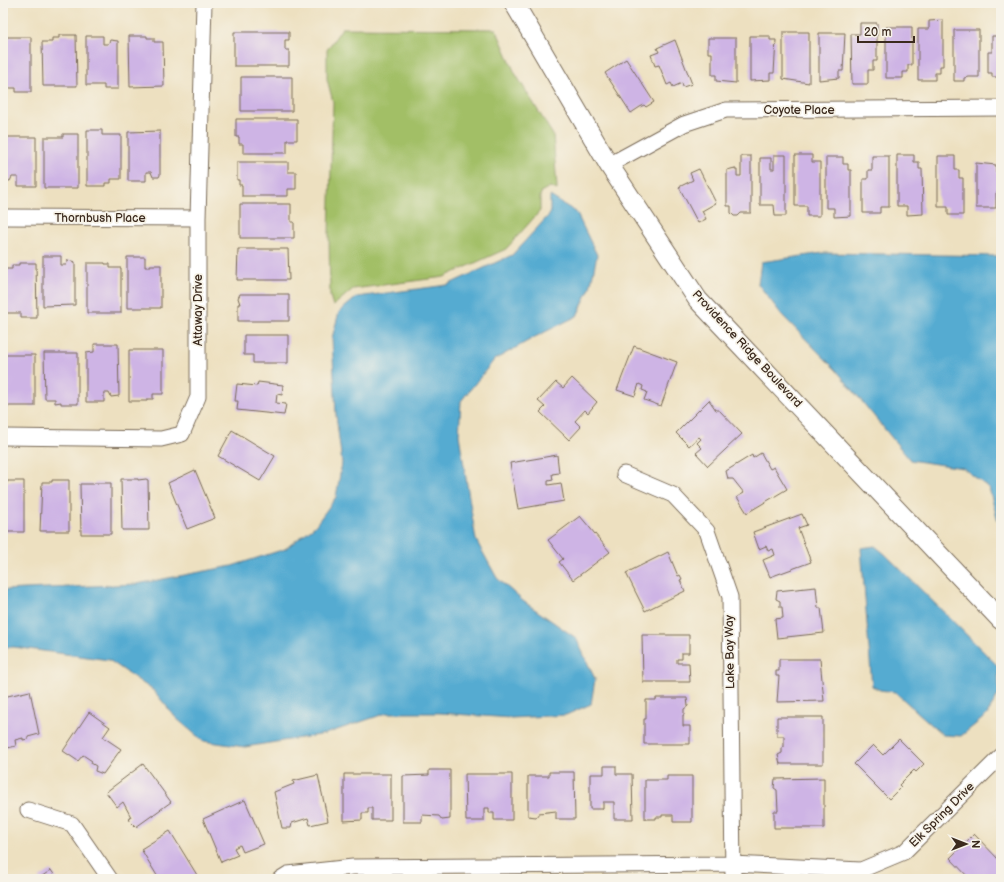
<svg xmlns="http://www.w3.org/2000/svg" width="1004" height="882" font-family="'Balsamiq Sans',sans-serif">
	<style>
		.green { fill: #a2bf66; stroke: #6e7442 }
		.water { fill: #54abd1; stroke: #486a78 }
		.building { fill: #ceb4e5 }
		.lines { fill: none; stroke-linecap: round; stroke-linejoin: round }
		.minor-casing { stroke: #796a57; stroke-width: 17 }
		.tertiary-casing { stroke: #796a57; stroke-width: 21 }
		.minor { stroke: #fff; stroke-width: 15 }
		.tertiary { stroke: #fff; stroke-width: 19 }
		.labels { text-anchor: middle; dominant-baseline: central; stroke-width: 3.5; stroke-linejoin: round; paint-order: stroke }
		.street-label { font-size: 12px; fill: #3b2a1e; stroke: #f7f3e8 }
	</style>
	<rect width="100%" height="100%" fill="#f7f3e8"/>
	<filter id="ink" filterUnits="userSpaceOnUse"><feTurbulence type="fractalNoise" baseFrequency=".025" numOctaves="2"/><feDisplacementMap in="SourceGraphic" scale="8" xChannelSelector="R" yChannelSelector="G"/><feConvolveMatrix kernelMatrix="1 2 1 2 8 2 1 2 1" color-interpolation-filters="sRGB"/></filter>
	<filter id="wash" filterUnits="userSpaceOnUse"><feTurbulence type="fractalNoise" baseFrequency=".012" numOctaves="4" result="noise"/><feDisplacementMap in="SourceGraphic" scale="16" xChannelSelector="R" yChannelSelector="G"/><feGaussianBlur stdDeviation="0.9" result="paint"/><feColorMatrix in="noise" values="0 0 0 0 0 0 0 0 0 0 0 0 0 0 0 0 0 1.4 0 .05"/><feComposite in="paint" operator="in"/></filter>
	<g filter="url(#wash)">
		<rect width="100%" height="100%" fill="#ede0c0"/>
		<!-- green -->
		<path class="green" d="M342 28 496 29 515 73 553 135 557 187V190L550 187 542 191 540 196V211L506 249 444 277 353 289 333 306 330 296 329 234 333 102 327 79V50Z"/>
		<!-- water -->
		<path class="water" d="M550 196 576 212 597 255 590 288 577 316 535 337 494 360 461 401 459 435 476 540 497 578 523 601 576 638 595 679 591 704 566 715 511 718 440 713H387L325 734 245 747 203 741 176 718 154 691 109 660 14 647H3V590L137 584 232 566 285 549 315 526 336 497 342 463 336 415 332 338 339 312 357 297 447 285 512 255 550 214Z
			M823 253 1001 256V522L998 521 989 488 963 468 910 460 837 371 782 315 758 284 761 262Z
			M875 546 885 554 998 666 999 693 987 715 961 736 943 735 895 692 880 690 872 686 861 548Z"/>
		<g id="blocks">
			<!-- building -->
			<path class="building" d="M943 20V66H940V73H935V80H918V29H929V21Z
				M860 23H877V61H873V70H868V84H852L851 34H860Z
				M886 27H912V65H908V72H903V78H886Z
				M954 30H979V77H968L964 78V81H954Z
				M234 32H289V40H285V50H289V66H234Z
				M783 32H809V83L783 79Z
				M819 33H845L843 71H839V78L819 80Z
				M59 35H76L77 86H43L42 42H52V38H59Z
				M86 36H103V44H108L110 40 118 41V89H104V85H86Z
				M129 36H147V38H154V42H163L164 86 130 87Z
				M750 36H770V40H776L774 73H770V80L750 81Z
				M992 36H1001V77H992V73H988V52H992Z
				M3 37H31V92H16V88H3Z
				M708 38H736V83L716 81V75H712V53H708Z
				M675 40 692 84 683 87 682 83 673 87 671 83 667 85 659 65 655 66 651 55 659 52 657 48Z
				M626 59 654 102 646 107 644 105 640 107 631 113 605 73Z
				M241 77H292V111H241Z
				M236 119H297V140H287V153H243V144H239V137H236Z
				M87 130H102V135H121V179H111V183H105V186H87Z
				M160 131V175L159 177H153L151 172H146V181H128V132Z
				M63 134H78V188H44V137H63Z
				M3 137H36V186H18V177H12L10 181 3 180Z
				M774 155H786V216H775L774 205H760V158H771V169H774Z
				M795 155H812V162H820V216H807V206H795Z
				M897 155H914V162H919V169H922L923 214 907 215V206H897Z
				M741 156H751V213H741L738 216H734L731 213V206H727V170L735 168V170H737V176H741Z
				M872 156H889V207H880V213H863V179H868V170H872Z
				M938 156H955V170H959V178H963V215H948V207H938Z
				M826 157H843V164H848V170H851V216L834 217V208H826Z
				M237 162H288V172H296V189H288V196H242V185H239V180H237Z
				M976 163 996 165V172H1000V193H996V208H976Z
				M699 169 716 203 702 211 706 219 698 223 679 187 693 180 690 173Z
				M240 204H291V222H294V238H240Z
				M238 249H288L289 280H237Z
				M43 256H61V265H66L68 260 75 262V305L43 306Z
				M127 257H145V267H150V265H161V308H127Z
				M19 263H36L37 318H21V313H3V269H12V265H19Z
				M87 263H105V264H110V268H121V313H87Z
				M240 294H289V321H238V304H240L238 298Z
				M244 335H288V363H253V355H244Z
				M94 344H118L119 396 111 397 109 393H104V402H86V353L94 352Z
				M634 346 677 362 661 406 644 400 647 392 642 390 643 386 639 384 635 396 617 390Z
				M129 350H163V394H153V399H147V401H129Z
				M44 353H78V404H61V402L55 403V399H45Z
				M3 355H35V406H3Z
				M572 378 597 402 588 413 585 410 575 421 581 427 569 440 540 412 545 407 538 401 556 382 563 388Z
				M258 382 283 385 282 395 277 394 276 403 286 404 284 415 237 410 238 401H235L237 384 257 386Z
				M709 400 716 410H719L742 434 708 466 696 453 702 448 697 443 701 439 699 437 689 446 676 433Z
				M232 430 275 456 260 481 218 456Z
				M761 453 770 469 774 467 787 489 747 513 737 497 744 493 733 479H728L726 471 752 455 753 458Z
				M557 455 559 473 552 474 553 480 548 481V485L561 483 564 501 518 509 510 463Z
				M195 470 215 518 187 529 168 483Z
				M121 479H138V480L146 479 148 480 149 530H122Z
				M52 480H69V531H40L42 482H52Z
				M7 481H24V532H3V483H7Z
				M94 483H111V534H81L80 484H94Z
				M802 514 807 525 798 528 811 562 770 577 763 560 775 555 773 549 768 551 766 546 759 549 753 532Z
				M580 516 610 552 573 580 559 562 563 559 548 540Z
				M668 552 678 576 680 575 682 579 680 580 685 591 645 611 626 573Z
				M816 587 818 608H821L824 633 777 638 775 619 783 618 782 607H780V601L776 599 777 591Z
				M642 635H689V653H682V659H677V663H689L690 682H643Z
				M779 659H820L824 701 777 702 779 676H776V671H779Z
				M30 691 39 734 28 737V739L23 740V738L15 740 16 746 3 749V697Z
				M656 698H687L688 706 684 709V715H683V726H690V744H644V719H646V700H656Z
				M89 712 110 727 103 737 121 749 103 774 95 771 96 766 91 763 92 761 83 755 78 761 63 751Z
				M777 717H823V764H780L778 755 782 753V747H784V736H777Z
				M899 739 924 764 916 772 914 770 899 785 901 787 889 799 854 764 873 745 883 755Z
				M143 764 171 802 136 827 130 821 129 818 131 817 123 802 117 807 106 792Z
				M604 766H616V774H632L633 819H614V802H603V809H590V774H604Z
				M429 770H450V819L442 820 439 816 422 815V822H403V776L429 775Z
				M549 772H574L575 819H556V811L539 813 536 817 528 816V776H549Z
				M344 774H391V820H372V808H368V813H362V820L344 821Z
				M465 774H512V820H494V813H489V808H484V821H466Z
				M318 775 328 821 310 825 308 818 292 823 291 828H282L274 792 294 784 293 781Z
				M667 776H692V822H673V815H662V817H656V819H645V780H667Z
				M824 778V828H774V811H778L777 790 774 788 775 779Z
				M245 800 264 844 243 852 240 845 234 848 238 855 221 862 203 819Z
				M170 831 197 875 190 879H159L141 849Z
				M974 834 1001 862V879H970L950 858Z
				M51 870 57 879H38Z"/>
		</g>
	</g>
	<g filter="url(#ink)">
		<use href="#blocks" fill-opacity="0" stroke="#796a57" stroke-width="1"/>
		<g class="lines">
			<defs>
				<path id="minor" d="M609 165 684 124 726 110 1001 108
					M3 217 198 218
					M3 437 161 439 182 434 198 397V218L204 3
					M624 474 673 495 707 531 730 597 733 879
					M28 810 72 824 110 879
					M280 879 288 874 353 867 733 864 861 870 904 852 1001 756"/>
				<path id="tertiary" d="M514 3 609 165 698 300 1001 620"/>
			</defs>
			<!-- minor casing -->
			<use href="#minor" class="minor-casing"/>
			<!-- tertiary casing -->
			<use href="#tertiary" class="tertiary-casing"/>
			<!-- minor -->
			<use href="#minor" class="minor"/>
			<!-- tertiary -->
			<use href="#tertiary" class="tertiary"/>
		</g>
	</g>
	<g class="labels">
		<!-- street labels -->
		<g class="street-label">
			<text x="799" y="110">Coyote Place</text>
			<text x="100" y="218">Thornbush Place</text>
			<text transform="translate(198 310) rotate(-90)">Attaway Drive</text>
			<text transform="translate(747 349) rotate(47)">Providence Ridge Boulevard</text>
			<text transform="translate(730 652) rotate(-91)">Lake Bay Way</text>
			<text transform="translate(942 815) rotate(-45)">Elk Spring Drive</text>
		</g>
	</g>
	<!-- margin -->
	<rect width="1004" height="882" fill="none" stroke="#f7f3e8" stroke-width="16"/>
	<!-- north arrow -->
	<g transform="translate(966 844) rotate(90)" stroke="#f7f3e8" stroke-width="3" paint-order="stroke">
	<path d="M0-3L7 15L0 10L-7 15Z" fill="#3b2a1e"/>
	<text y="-6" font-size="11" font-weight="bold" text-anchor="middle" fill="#3b2a1e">N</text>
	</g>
	<!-- scale -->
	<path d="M858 36v6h56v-6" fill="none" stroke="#3b2a1e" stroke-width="2"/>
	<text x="864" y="36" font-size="12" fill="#3b2a1e" stroke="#f7f3e8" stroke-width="3" paint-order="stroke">20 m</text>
</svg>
